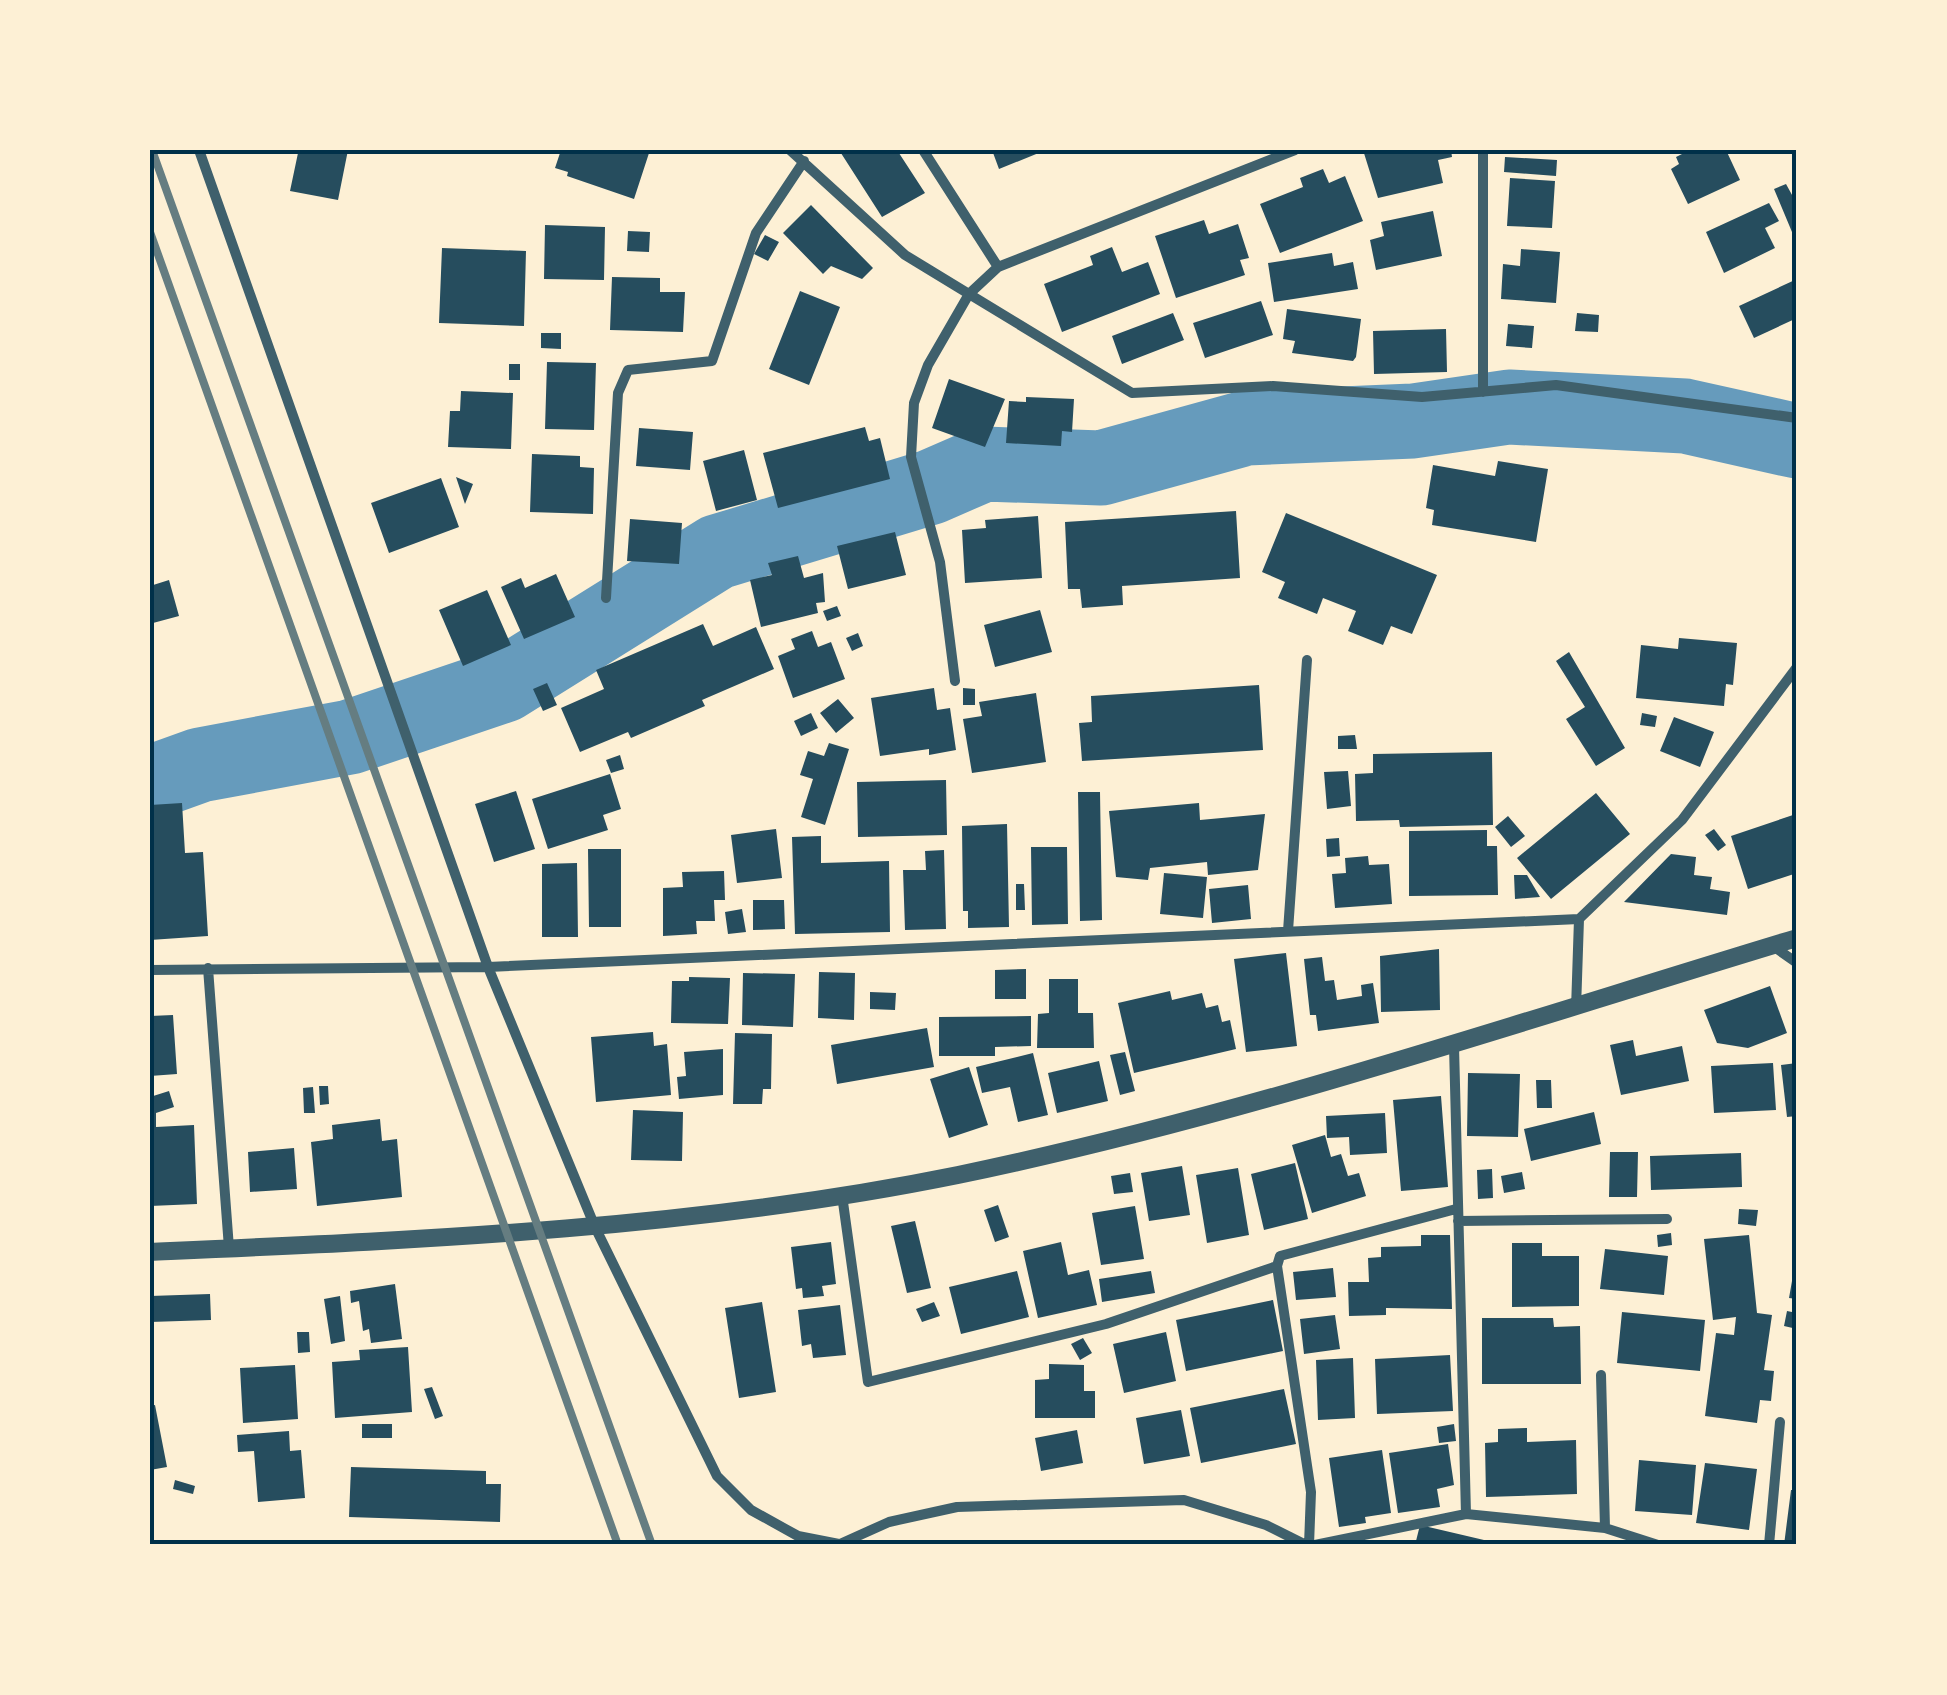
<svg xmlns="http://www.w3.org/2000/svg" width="1947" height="1695" font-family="'Sofia Sans Condensed',sans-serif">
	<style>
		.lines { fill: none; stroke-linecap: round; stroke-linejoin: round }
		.river { stroke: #669bbc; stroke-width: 75 }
		.building { fill: #264d5e }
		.minor { stroke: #3f606c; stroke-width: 10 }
		.tertiary { stroke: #3f606c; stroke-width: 18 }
		.rail { stroke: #657d81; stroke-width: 8 }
		.neatline { fill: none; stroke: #003049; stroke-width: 4 }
	</style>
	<rect width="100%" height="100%" fill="#fdf0d5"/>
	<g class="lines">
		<!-- river -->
		<path class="river" d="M150 783 200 765 350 737 504 685 717 552 931 487 984 464 1101 468 1246 428 1413 421 1509 407 1685 416 1797 441"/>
	</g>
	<!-- building -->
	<path class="building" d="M292 150H348L338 200 290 191 298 153Z
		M561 150H650L634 199 567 176 568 172 555 168Z
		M839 150H897L925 193 882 217Z
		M992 150H1046L999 169Z
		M1363 150H1451L1452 157 1438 160 1443 183 1378 198Z
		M1690 150H1726L1740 180 1688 204 1671 169 1679 164 1676 157Z
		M1505 157 1557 160 1556 176 1504 172Z
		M1323 169 1329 183 1345 176 1363 221 1280 253 1260 204 1303 187 1300 178Z
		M1510 178 1555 181 1552 228 1507 226Z
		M1786 184 1797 204V244L1774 189Z
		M1769 203 1779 221 1765 228 1775 248 1724 273 1706 232Z
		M811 205 873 268 862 279 831 266 823 274 783 233Z
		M1433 211 1442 256 1376 270 1370 240 1384 236 1381 222Z
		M1204 220 1209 234 1238 224 1249 258 1240 260 1245 275 1176 298 1155 236Z
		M545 225 605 227 604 280 544 279Z
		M628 231 650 232 649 252 627 251Z
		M765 235 779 242 768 261 754 254Z
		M1112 247 1122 272 1148 262 1160 294 1062 332 1044 284 1093 265 1090 256Z
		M442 248 526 251 524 326 439 323Z
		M1521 249 1560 252 1556 303 1501 299 1503 264 1520 266Z
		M1332 253 1334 266 1353 262 1358 289 1274 302 1268 263Z
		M612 277 660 278V292H685L683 332 610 330Z
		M1797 279V318L1754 338 1739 306Z
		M800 291 840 307 809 385 769 369Z
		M1261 301 1273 335 1205 358 1193 323Z
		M1287 309 1361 319 1356 357 1353 361 1292 353 1295 341 1283 339Z
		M1173 313 1184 340 1122 364 1112 336Z
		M1577 313 1599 315 1598 332 1575 331Z
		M1508 324 1534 326 1532 348 1506 346Z
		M1446 329 1447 372 1374 374 1373 331Z
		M541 333H561V349L541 348Z
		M547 362 596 363 594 430 545 429Z
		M509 364H520V380H509Z
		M949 379 1005 399 985 447 932 428Z
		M461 391 513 393 511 449 448 447 450 411H460Z
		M1026 397 1074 399 1072 432 1062 431 1061 446 1006 443 1009 401 1026 402Z
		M865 427 869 441 880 438 890 479 778 508 763 453Z
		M639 428 693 432 690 470 636 466Z
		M744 450 757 500 716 511 703 461Z
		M532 454 580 456V467L594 468 593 514 530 512Z
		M1498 461 1548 469 1536 542 1432 525 1434 510 1426 508 1433 465 1495 476Z
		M456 477 473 484 465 504Z
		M441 478 459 527 389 553 371 503Z
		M1236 511 1240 578 1122 586 1123 605 1082 608 1080 589H1068L1065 522Z
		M1286 513 1437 575 1412 634 1391 626 1383 645 1348 631 1356 611 1323 598 1317 614 1278 598 1285 582 1262 572Z
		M1038 516 1042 578 965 583 962 530 986 528 985 520Z
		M630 519 682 523 679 564 627 561Z
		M895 532 906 575 848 589 837 546Z
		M798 556 804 578 823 573 825 602 816 603 818 613 761 627 750 580 772 575 768 563Z
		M556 574 575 617 524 639 501 587 521 578 525 588Z
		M169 580 179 616 153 623 150 586Z
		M487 590 511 645 463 666 439 610Z
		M837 606 841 616 827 621 823 611Z
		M1040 610 1052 652 995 667 984 625Z
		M703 624 713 646 756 627 774 669 702 700 705 706 631 738 628 732 580 752 561 708 604 689 596 670Z
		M812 631 818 647 831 642 845 679 793 698 778 656 795 649 791 639Z
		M858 633 863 646 852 651 846 638Z
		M1679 638 1737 643 1733 685 1726 684 1724 706 1636 698 1641 645 1678 649Z
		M1569 652 1625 748 1596 766 1566 719 1585 707 1556 661Z
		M547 683 557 705 543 711 533 689Z
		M1259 685 1263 750 1082 761 1079 723 1092 722 1091 696Z
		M934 688 937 710 950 708 956 750 929 755V749L880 756 871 698Z
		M963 688 975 689V705H963Z
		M1036 693 1046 762 972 773 963 719 982 716 979 702Z
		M838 699 854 718 836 733 820 713Z
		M811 713 818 728 801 736 794 721Z
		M1642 713 1657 716 1655 727 1640 725Z
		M1674 717 1714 732 1700 767 1660 751Z
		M1355 735 1357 749H1338V736Z
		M829 743 849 749 825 825 801 817 813 779 800 775 808 751 824 756Z
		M1492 752 1493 825 1400 827 1399 820 1356 821 1355 774 1373 773V754Z
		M620 755 624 769 611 773 606 760Z
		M1348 771 1351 806 1327 809 1324 772Z
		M610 774 621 809 603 815 608 830 548 849 532 799Z
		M946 780 947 835 858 837 857 782Z
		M516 791 535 849 494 862 475 804Z
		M1078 792H1100L1102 920 1080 921Z
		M1596 793 1630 834 1551 899 1517 858Z
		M182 803 185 853 203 852 208 936 150 940V805Z
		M1199 803 1200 820 1265 814 1258 870 1208 875 1207 862 1150 868 1148 880 1116 877 1109 811Z
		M1796 814 1797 873 1748 889 1731 836Z
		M1508 816 1525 836 1511 847 1495 827Z
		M1007 824 1009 927 968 928V911H963L962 826Z
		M776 829 782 878 737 883 731 835Z
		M1714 829 1726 845 1718 851 1705 835Z
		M1487 830V846H1497L1498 895 1409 896V831Z
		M821 836V863L889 861 890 932 795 934 792 837Z
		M1339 838 1340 856 1327 857 1326 839Z
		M1031 847H1067L1068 924 1032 925Z
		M588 849H621V927H589Z
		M944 850 946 929 905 930 903 870H926L925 851Z
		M1671 854 1696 857 1694 875 1712 877 1710 889 1730 892 1727 915 1624 902Z
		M1368 856 1369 865 1389 864 1392 904 1335 908 1332 874 1346 873 1345 858Z
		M577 863 578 937H542V864Z
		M724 871 725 900H714L715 921H696L697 934 663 936V888L683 887 682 872Z
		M1164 873 1207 877 1203 918 1160 914Z
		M1514 875H1527L1540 897 1515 899Z
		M1016 884H1024L1025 910H1016Z
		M1248 885 1251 919 1212 923 1209 889Z
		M753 900H784L785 929 753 930Z
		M742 909 746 932 728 934 725 912Z
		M1439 949 1440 1010 1381 1012 1380 956Z
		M1286 953 1297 1046 1246 1052 1234 959Z
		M1322 957 1325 981 1334 980 1337 1000 1362 996 1361 985 1373 983 1379 1023 1318 1031 1316 1015H1310L1304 959Z
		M1026 969V999H995V970Z
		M819 972 855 973 854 1020 818 1018Z
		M743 973 795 974 793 1027 742 1025Z
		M689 977 730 978 728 1024 671 1023 672 981H689Z
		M1049 979H1078V1013H1093L1094 1048H1037L1038 1014 1049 1013Z
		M1770 986 1787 1033 1748 1048 1717 1043 1704 1010Z
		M1170 991 1172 1000 1202 993 1206 1008 1218 1005 1222 1022 1230 1020 1236 1049 1134 1073 1118 1003Z
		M870 992 896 993 895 1010 870 1009Z
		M173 1015 177 1074 150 1076V1016Z
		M1031 1016V1046L995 1047V1056H939V1017Z
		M927 1028 934 1067 837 1084 831 1045Z
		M653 1032 654 1046 667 1044 671 1095 596 1102 591 1037Z
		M735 1033 772 1034 771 1089H763L762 1104H733Z
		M1633 1040 1636 1056 1682 1046 1689 1081 1621 1095 1610 1045Z
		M723 1049V1095L679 1099 677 1077 686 1076 684 1052Z
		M1125 1052 1135 1091 1120 1095 1110 1055Z
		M1033 1053 1048 1115 1018 1122 1010 1087 982 1093 976 1067Z
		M1099 1061 1108 1101 1057 1113 1048 1073Z
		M1773 1063 1776 1110 1714 1113 1711 1066Z
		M1797 1063V1116L1787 1117 1781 1065Z
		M969 1067 988 1125 949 1138 930 1079Z
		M1468 1073 1520 1074 1518 1137 1467 1136Z
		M1536 1080H1551L1552 1108H1537Z
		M319 1086H328L329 1104 320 1105Z
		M313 1087 315 1113H304L303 1088Z
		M169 1091 174 1107 156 1113V1127L194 1125 197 1204 150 1206V1097Z
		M1441 1096 1448 1187 1401 1191 1393 1100Z
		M633 1110 683 1112 682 1161 631 1160Z
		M1594 1112 1601 1144 1531 1161 1524 1129Z
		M1385 1113 1387 1153 1350 1155 1349 1137 1327 1138 1326 1116Z
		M380 1119 382 1141 397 1139 402 1197 317 1206 311 1142 333 1139 332 1125Z
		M1325 1135 1331 1157 1341 1154 1348 1176 1359 1173 1366 1196 1312 1213 1292 1145Z
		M294 1148 297 1189 250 1192 248 1152Z
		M1610 1152H1638L1637 1197H1609Z
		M1741 1153 1742 1187 1651 1190 1650 1156Z
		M1295 1163 1308 1219 1264 1230 1251 1174Z
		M1182 1166 1190 1215 1149 1221 1141 1173Z
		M1238 1168 1249 1235 1207 1243 1196 1175Z
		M1492 1169 1493 1198 1478 1199 1477 1170Z
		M1522 1172 1525 1189 1504 1193 1501 1176Z
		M1130 1173 1133 1192 1114 1194 1111 1176Z
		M998 1205 1009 1237 995 1242 984 1210Z
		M1135 1206 1144 1259 1101 1265 1092 1213Z
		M1739 1209 1758 1210 1756 1226 1738 1224Z
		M915 1221 931 1288 907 1293 891 1226Z
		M1671 1233 1672 1245 1658 1247 1657 1235Z
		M1421 1235H1450L1452 1309 1386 1308V1315L1349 1316 1348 1282H1369L1368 1258 1381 1257V1247L1421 1246Z
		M1749 1235 1757 1313 1772 1315 1764 1370 1774 1371 1771 1401 1760 1400 1757 1423 1705 1416 1716 1333 1734 1335 1736 1317 1713 1320 1704 1239Z
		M831 1242 836 1284 822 1286 824 1296 803 1298 802 1288 796 1289 791 1247Z
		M1061 1242 1068 1275 1089 1270 1097 1305 1038 1318 1023 1251Z
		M1512 1243H1542V1256H1579V1306L1512 1307Z
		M1605 1249 1668 1256 1664 1295 1600 1289Z
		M1795 1264H1797V1299L1789 1298Z
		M1333 1268 1336 1297 1296 1300 1293 1272Z
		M1017 1271 1029 1317 961 1334 949 1287Z
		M1151 1271 1155 1293 1102 1302 1099 1279Z
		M395 1284 402 1339 371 1343 369 1329 363 1331 359 1301 351 1303 350 1291Z
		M210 1294 211 1320 150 1322V1296Z
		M340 1296 345 1341 331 1344 324 1299Z
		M1273 1300 1283 1351 1186 1371 1176 1320Z
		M762 1302 776 1392 739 1398 725 1308Z
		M934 1302 940 1316 922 1322 916 1309Z
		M840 1305 846 1355 813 1358 811 1344 802 1346 798 1310Z
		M1787 1311 1797 1313V1329L1784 1326Z
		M1622 1312 1705 1320 1700 1371 1617 1363Z
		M1335 1315 1340 1349 1304 1354 1300 1319Z
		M1482 1318H1553L1554 1327 1580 1326 1581 1384H1482Z
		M297 1332H309L310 1352 298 1353Z
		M1166 1332 1176 1381 1124 1393 1113 1344Z
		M1083 1338 1092 1353 1080 1360 1071 1344Z
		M408 1347 412 1412 335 1418 332 1362 360 1360 359 1350Z
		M1450 1355 1453 1411 1377 1414 1375 1359Z
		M1353 1358 1355 1418 1318 1420 1316 1360Z
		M1049 1364 1084 1365V1391H1095V1418H1035V1380L1049 1379Z
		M295 1365 298 1419 243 1423 240 1368Z
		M432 1387 443 1416 435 1419 424 1389Z
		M1284 1389 1296 1444 1201 1463 1190 1408Z
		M155 1405 167 1467 150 1470V1406Z
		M1181 1410 1190 1456 1144 1464 1136 1418Z
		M362 1424H392V1438H362Z
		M1454 1424 1456 1441 1439 1443 1437 1427Z
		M1527 1428V1442L1576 1440 1577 1494 1486 1497 1485 1443 1498 1442V1429Z
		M1077 1430 1083 1463 1041 1471 1035 1438Z
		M289 1431 290 1451 301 1450 305 1498 258 1502 254 1451 238 1452 237 1435Z
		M1448 1444 1454 1485 1437 1489 1440 1507 1398 1513 1389 1453Z
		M1382 1450 1391 1513 1365 1517 1366 1523 1339 1527 1329 1458Z
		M1639 1460 1696 1465 1692 1515 1635 1511Z
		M1705 1463 1757 1469 1749 1530 1696 1523Z
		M351 1467 486 1471V1484H501L500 1522 349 1517Z
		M175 1480 195 1486 193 1494 173 1489Z
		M1791 1490H1797V1545H1784Z
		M1420 1525 1484 1540 1483 1545H1415Z"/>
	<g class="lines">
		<!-- minor -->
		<path class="minor" d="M199 150 488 967 595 1227 717 1476 751 1510 798 1536 844 1545
			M790 150 905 255 969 294 998 267 1295 150
			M923 150 998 267
			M1483 392V150
			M606 598 618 393 628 370 712 361 756 233 804 161
			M955 681 940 562 911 457 914 403 928 365 969 294 1132 393 1273 386 1422 397 1556 385 1797 418
			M1288 931 1307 660
			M1773 946 1797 963
			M208 968 229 1248
			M150 970 488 967 1579 919
			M1576 1009 1579 919 1682 820 1797 667
			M1454 1046 1466 1514
			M842 1195 868 1382 1106 1324 1277 1266 1280 1256 1456 1209
			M1458 1221 1667 1219
			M1277 1266 1311 1492 1309 1545
			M1601 1375 1605 1528
			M840 1544 889 1522 957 1507 1184 1500 1266 1525 1306 1545
			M1315 1545 1466 1514 1605 1528 1658 1545
			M1769 1545 1780 1422"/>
		<!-- tertiary -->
		<path class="tertiary" d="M150 1252C420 1240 693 1229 958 1175 1243 1116 1519 1022 1797 938"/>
		<!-- rail -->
		<path class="rail" d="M152 150 652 1545
			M150 232 618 1545"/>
	</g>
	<!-- border -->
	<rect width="1947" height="1695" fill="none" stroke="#fdf0d5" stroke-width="305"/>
	<rect x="152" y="152" width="1642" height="1390" class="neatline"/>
</svg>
